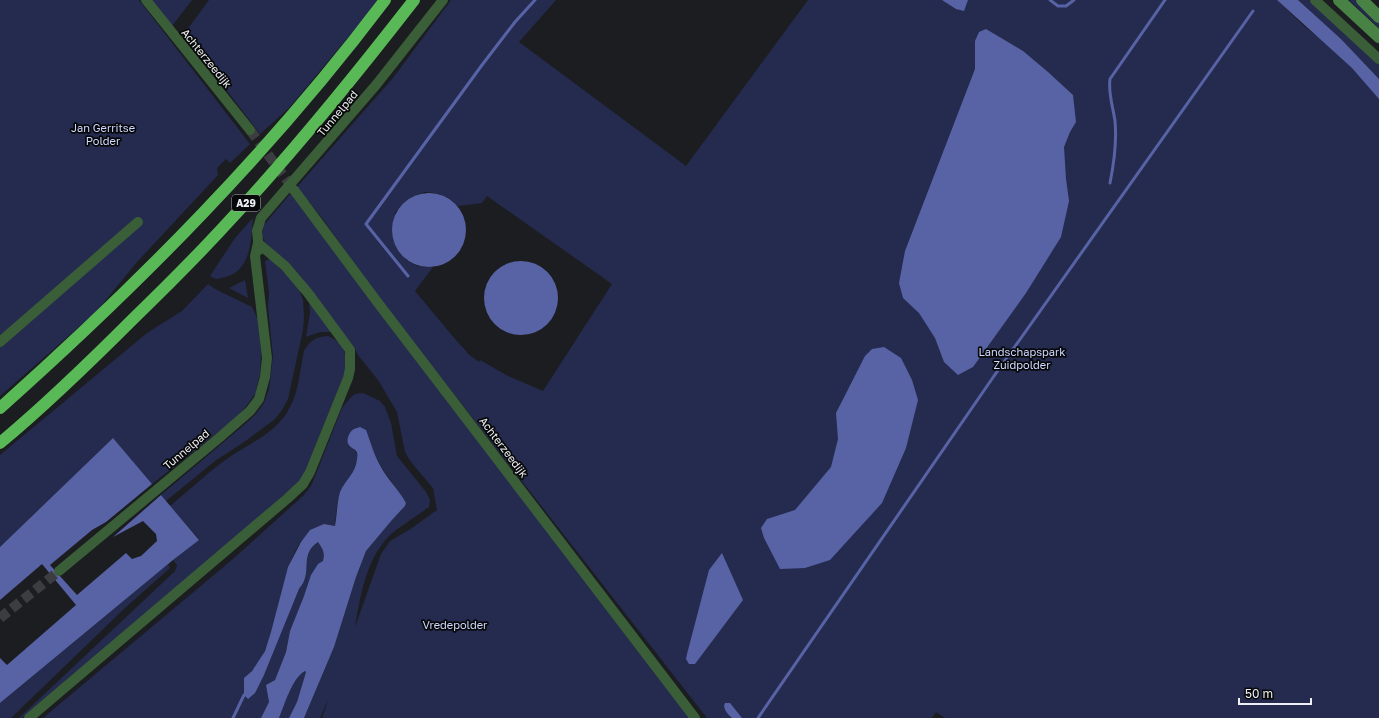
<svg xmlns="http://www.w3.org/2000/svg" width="1379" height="718" font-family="'Golos Text',sans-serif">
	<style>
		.green { fill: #252b4f; fill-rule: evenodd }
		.water { fill: #5763a5 }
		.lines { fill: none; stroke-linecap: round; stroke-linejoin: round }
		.stream { stroke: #5763a5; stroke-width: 3 }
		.street-tunnel { stroke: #3c3d40; stroke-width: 10; stroke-dasharray: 10 5; stroke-linecap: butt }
		.street { stroke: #3a5e38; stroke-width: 10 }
		.secondary { stroke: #488345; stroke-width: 12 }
		.highway { stroke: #59b956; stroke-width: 12 }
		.labels { text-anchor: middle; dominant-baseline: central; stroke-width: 3.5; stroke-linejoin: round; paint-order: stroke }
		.shield { fill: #070809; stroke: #a9aaad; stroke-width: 1 }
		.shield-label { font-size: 10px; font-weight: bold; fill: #eff0f3 }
		.street-label { font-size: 11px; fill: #eff0f3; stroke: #070809 }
		.park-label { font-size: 11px; fill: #cfd8ff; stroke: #070809 }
	</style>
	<rect width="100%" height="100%" fill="#1c1d21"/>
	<!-- green -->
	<path class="green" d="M0 0H139L250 144 230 163 226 159 217 168 218 175 137 262 96 312 0 396Z
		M152 0H192L172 26Z
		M209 0H377L364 18 289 108 260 134 184 34Z
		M451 0H556L519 42 686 166 808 0H1277L1304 26 1379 86V718H945L936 712 932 718H707L382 302 322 218 297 187 393 78ZM425 192C440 193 447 196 458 206L482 203 487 196 612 284 543 391 508 376 480 360 479 362 467 353V352L455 339 415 291 433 267 417 266 406 260 395 213C404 201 410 197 425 192Z
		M1298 0H1309L1379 64V79L1341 39Z
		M1349 0H1357L1379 22V28Z
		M291 193 690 718H322L329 698 320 718H304L334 647 356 577 366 551 392 520 405 506 406 503C393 481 374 463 369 437L349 446C370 457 347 478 341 491 337 499 336 516 335 526L324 524C317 530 305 536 300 543 274 583 282 648 244 678L264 675 299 589C300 587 303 584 304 581 310 567 301 555 318 542 323 549 325 553 323 561L304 596 297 614 290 631 286 652 275 680 266 685 269 702 261 718H43L233 559 303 496 311 486 316 474 342 408 350 398 355 394 363 393 380 401 385 407 391 423 397 456 426 492 430 500 429 507C418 515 407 522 396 530 367 553 361 592 355 627L381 554 390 541 412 528 437 510 433 488 411 462 405 452 397 412 378 380 358 355 354 347 292 268 265 242 262 235 264 225Z
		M253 218C251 237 252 265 231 275 227 277 221 278 216 279L210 276 235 238Z
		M270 259 292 280 299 289 303 300 304 318 303 330 288 399 282 410 275 419 247 440 215 461 166 501 161 495 244 425 256 414 264 403 269 389 273 356 268 307 269 293 265 261Z
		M245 280 248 298 229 288Z
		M208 284 215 289 252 307 259 322 261 354 260 374 255 394 239 416 152 484 113 438 0 547V455L147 333 182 311Z
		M309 301 332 332H320L306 337 310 313Z
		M328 336C345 344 346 352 346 370L301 481 122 634 22 718H19L175 571 177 565 173 560 199 539 170 506C188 491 205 475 224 461 247 444 277 434 290 407 299 391 300 369 304 351 310 340 316 337 328 336Z
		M168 564 170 568 125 608 11 718H0V703Z
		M305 671 306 672 297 702 289 718H279C285 704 291 678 305 671Z"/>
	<!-- water -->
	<path class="water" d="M942 0H968L964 11 956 9Z
		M1277 0H1298L1341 39 1379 79V99L1352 68Z
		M986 29 1023 51 1048 72 1073 95 1076 122 1070 132 1064 147 1066 179 1069 201 1061 237 1026 293 973 367 958 375 944 362 935 338 919 313 903 298 899 283 905 251 975 69V41L979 32Z
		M392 230a37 37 0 1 1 74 0a37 37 0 1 1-74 0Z
		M484 298a37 37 0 1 1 74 0a37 37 0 1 1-74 0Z
		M884 347 901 358 912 380 918 400 906 448 882 503 830 560 805 568 780 569 764 538 761 528 767 519 795 510 831 467 838 439 836 413 865 356 872 349Z
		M360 427 366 430C371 443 374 455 381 467 388 480 399 490 406 503L405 506 392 520 366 551 356 577 334 647 304 718H289L297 702 306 672 305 671C292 678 285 704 279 718H261L269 702 266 685 275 680 286 652 290 631 304 596 311 575 318 564 323 561C325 553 323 549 318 542 301 554 310 567 304 581 303 584 300 587 299 589L264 675 255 693 248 699 244 695V678L252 671 265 651 271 632 288 567 301 542 310 530 324 524 335 526C337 515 337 502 340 492 345 480 356 473 357 459 359 448 353 451 349 445 345 440 350 431 354 429 356 428 358 428 360 427Z
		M113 438 152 484 106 522 92 530 50 565 77 595 126 553 132 559 141 556 157 541 156 534 143 521 113 537 161 495 199 540 173 560 0 703V658L7 665 76 605 42 564 0 600V547Z
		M722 553 743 600 695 664H689L686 659 687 654 709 570Z
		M725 703H730L742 718H732C728 714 722 708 725 703Z"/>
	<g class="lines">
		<!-- stream -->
		<path class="stream" d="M1050 0 1058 6H1066L1074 0
			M1110 183C1114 163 1117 142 1115 121 1113 107 1108 93 1110 79L1165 0
			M408 276 366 224 482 65 515 22 535 0
			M233 718 244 695
			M758 718 994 376 1253 11"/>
		<!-- street-tunnel -->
		<path class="street-tunnel" d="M250 130 294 190
			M0 618 59 571"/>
		<!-- street -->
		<path class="street" d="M146 0 250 130
			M1315 0 1379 59
			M294 190 378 303 695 718
			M259 250 257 231 261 218 376 85 443 0
			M0 342 138 222
			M59 571 219 438 250 411 259 399 265 377 267 358 255 256 258 243
			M29 718 288 498 303 484 310 472 348 378 350 369V350L308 293 285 266 258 243"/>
		<!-- secondary -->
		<path class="secondary" d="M1339 0 1379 37
			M1362 0 1379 17"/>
		<!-- highway -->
		<path class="highway" d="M0 408C140 283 272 150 385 0
			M0 443C47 404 91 361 134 318 167 286 199 254 230 220 295 150 355 76 414 0"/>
	</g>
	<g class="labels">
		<!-- shield labels -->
		<rect class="shield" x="232" y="195" width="28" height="16" rx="3"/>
		<g class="shield-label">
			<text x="246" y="203">A29</text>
		</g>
		<!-- street labels -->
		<g class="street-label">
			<text transform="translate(207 58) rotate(51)">Achterzeedijk</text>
			<text transform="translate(337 113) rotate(-50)">Tunnelpad</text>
			<text transform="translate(504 447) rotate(53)">Achterzeedijk</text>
			<text transform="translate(186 449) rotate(-40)">Tunnelpad</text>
		</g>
		<!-- park labels -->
		<g class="park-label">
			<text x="103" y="127">Jan Gerritse<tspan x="103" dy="13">Polder</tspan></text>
			<text x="1022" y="351">Landschapspark<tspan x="1022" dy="13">Zuidpolder</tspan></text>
			<text x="455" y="624">Vredepolder</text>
		</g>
	</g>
	<!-- scale -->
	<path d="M1239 698v6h72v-6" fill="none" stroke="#eff0f3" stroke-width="2"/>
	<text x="1245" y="698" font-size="12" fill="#eff0f3" stroke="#070809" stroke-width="3" paint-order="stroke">50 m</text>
</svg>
